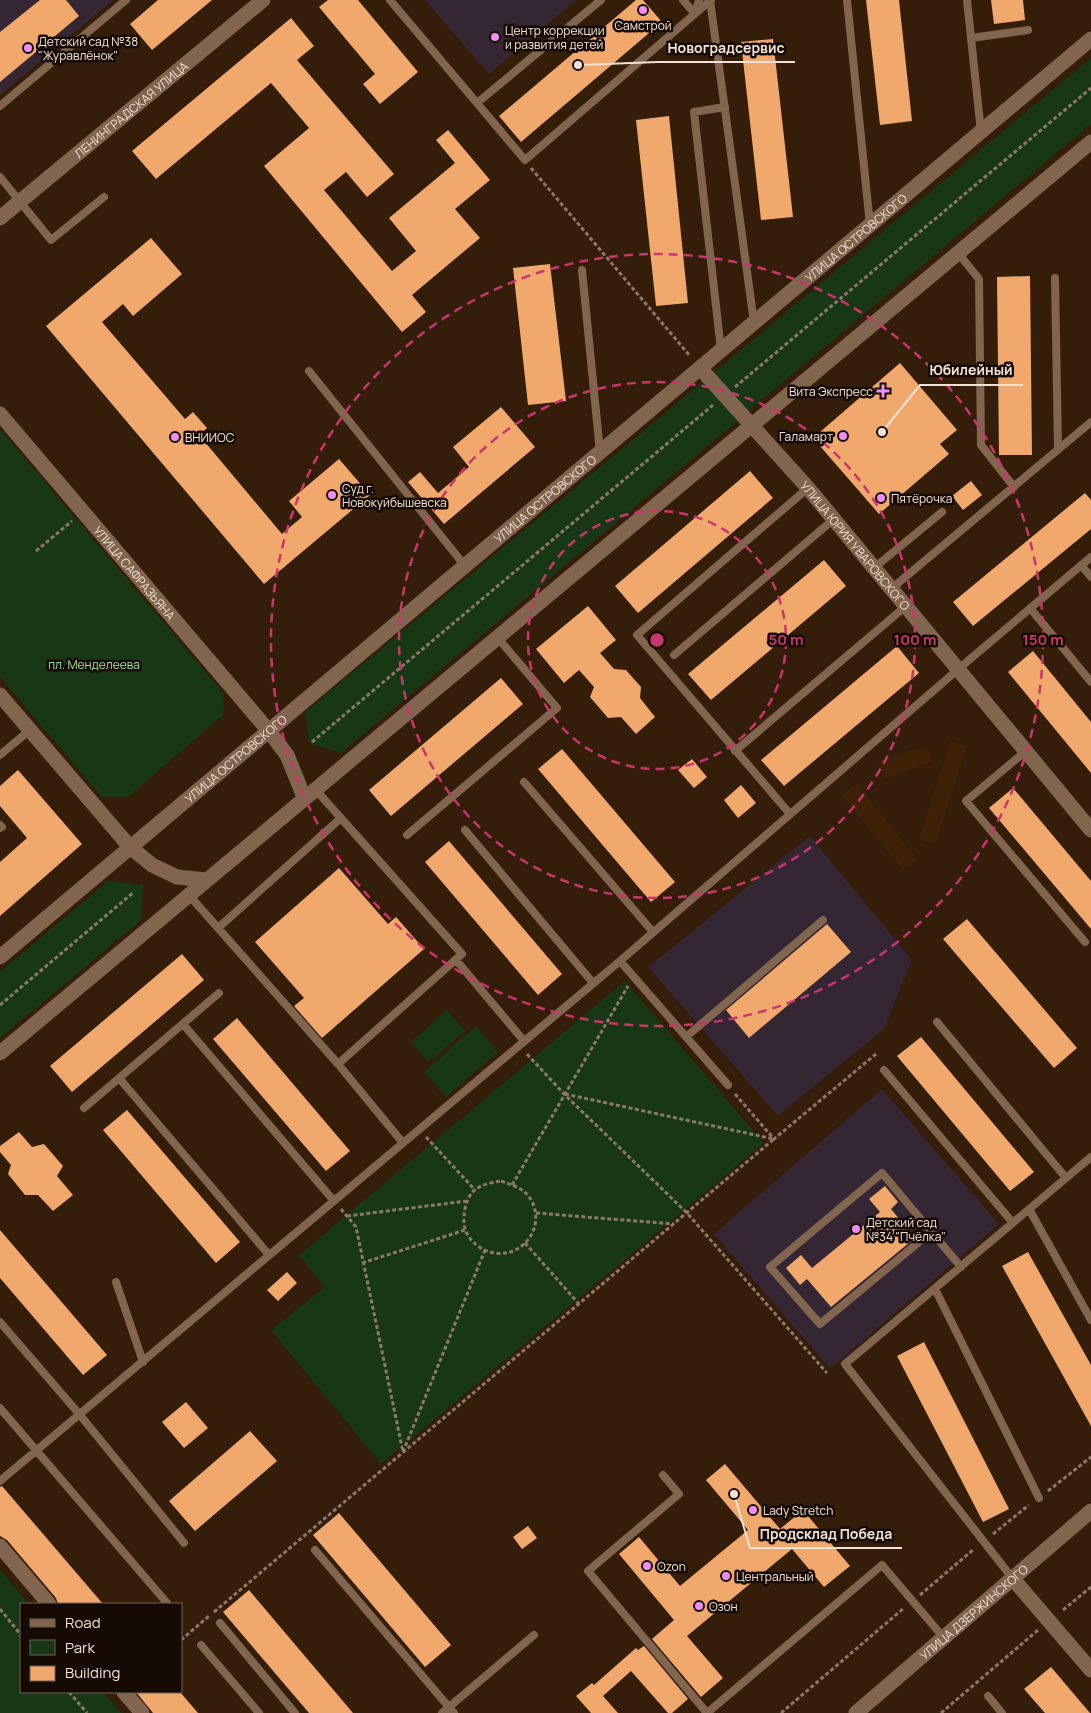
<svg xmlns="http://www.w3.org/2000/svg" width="1091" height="1713" font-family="Manrope,sans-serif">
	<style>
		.built { fill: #3e2106 }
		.education { fill: #342632 }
		.green { fill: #173715 }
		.building { fill: #f1a86d }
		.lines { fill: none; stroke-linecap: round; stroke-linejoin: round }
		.path { stroke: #8d7968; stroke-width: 3; stroke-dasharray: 4 2.5; stroke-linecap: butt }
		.lane { stroke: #81654f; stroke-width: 8 }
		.street { stroke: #81654f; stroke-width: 15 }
		.secondary { stroke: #81654f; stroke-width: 15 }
		.ring { fill: none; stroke: #c9366d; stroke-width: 2.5; stroke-dasharray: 9 6 }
		.poi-dot { fill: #ee8cf8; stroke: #150b04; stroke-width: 2 }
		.labels { text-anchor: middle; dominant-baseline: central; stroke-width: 5; stroke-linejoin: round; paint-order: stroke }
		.poi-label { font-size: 12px; fill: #f3e2d6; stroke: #150b04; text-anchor: start }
		.street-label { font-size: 12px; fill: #f3e2d6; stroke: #150b04 }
		.park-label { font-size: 12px; fill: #97e88f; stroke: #150b04 }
		.centre { fill: #c9366d; stroke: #150b04; stroke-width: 2.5 }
		.ring-label { font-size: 15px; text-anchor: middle; font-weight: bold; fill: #c9366d; stroke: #150b04; stroke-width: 5; stroke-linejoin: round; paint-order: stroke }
		.leader { fill: none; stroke: #f3e2d6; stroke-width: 2 }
		.callout-dot { fill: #f3e2d6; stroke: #150b04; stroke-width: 2 }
		.callout-label { font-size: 14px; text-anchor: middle; font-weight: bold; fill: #f3e2d6; stroke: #150b04; stroke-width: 5; stroke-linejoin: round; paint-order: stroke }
	</style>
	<rect width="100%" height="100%" fill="#351e09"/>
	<!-- built -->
	<path class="built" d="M951 741 967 746 935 845 919 839Z
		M926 745 932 762 884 779 878 762Z
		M856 783 917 859 903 870 842 795Z"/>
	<!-- education -->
	<path class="education" d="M0 0H113L0 95Z
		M425 0H576L489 74Z
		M810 836 912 960 884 1029 778 1116 648 967Z
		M882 1089 999 1224 830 1369 714 1234Z"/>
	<!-- green -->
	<path class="green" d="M1091 58V124L747 412 712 374Z
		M707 378 742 417 341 753 309 743 305 712Z
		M0 429 224 694 223 715 128 797H102L0 677Z
		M108 881 143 885 141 920 0 1038V972Z
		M625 981 764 1143 381 1464 271 1330 325 1287 299 1255Z
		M447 1010 465 1031 429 1062 411 1042Z
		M476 1026 498 1052 446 1097 424 1072Z
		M0 1570 29 1604H21V1692H103L122 1713H0Z"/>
	<!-- building -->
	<path class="building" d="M40 0H66L79 16 0 82V32Z
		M158 0H212L152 50 130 24Z
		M328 0H358L418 72 380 104 363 84 375 74 319 7Z
		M636 0H643L662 22 521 142 499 116Z
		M866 0H899L912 121 880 125Z
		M991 0H1023L1025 20 994 24Z
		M291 18 314 46 297 60 394 174 367 197 346 172 324 190 392 271 416 251 389 218 455 163 436 140 448 130 490 180 455 209 480 238 412 295 426 312 402 332 264 166 309 128 271 83 156 179 132 151Z
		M773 39 793 217 761 220 741 42Z
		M669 116 688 303 656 306 636 120Z
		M151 238 182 274 133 316 123 304 102 322 185 419 193 412 207 428 199 435 282 534 302 517 289 501 339 459 370 495 264 584 46 326Z
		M550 264 566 401 528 405 513 268Z
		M1030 276 1032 455H999L997 277Z
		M900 363 957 430 940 444 949 454 879 514 813 438Z
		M501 407 535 447 444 524 408 482 420 472 438 493 469 467 453 447Z
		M750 471 773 498 638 613 615 586Z
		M971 481 982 495 963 510 952 496Z
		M1085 493 1091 500V529L973 626 953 602Z
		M824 560 846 586 711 700 688 674Z
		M588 606 616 640 600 653 614 669 626 670 641 687 640 698 655 717 636 734 621 717 608 718 590 697 594 687 579 670 564 683 536 649Z
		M897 646 919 673 784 786 761 760Z
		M1033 651 1091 722V773L1008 672Z
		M501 678 523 704 391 816 369 790Z
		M562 749 675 882 651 902 538 769Z
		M692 759 707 777 694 788 678 770Z
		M18 770 82 844 0 916V862L27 838 0 806V786Z
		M741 785 756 803 738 818 724 800Z
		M1013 788 1091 881V929L989 808Z
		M449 841 562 974 538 995 425 862Z
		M339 868 388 924 396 917 424 949 322 1038 294 1006 304 998 255 942Z
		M967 919 1077 1048 1054 1068 943 939Z
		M827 924 851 952 749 1038 726 1010Z
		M182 954 204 980 72 1092 50 1066Z
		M237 1018 350 1151 326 1171 213 1039Z
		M921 1037 1034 1172 1010 1191 897 1056Z
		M127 1110 240 1242 216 1263 103 1130Z
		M19 1132 32 1147 44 1144 63 1166 57 1176 73 1195 53 1211 38 1195H25L8 1174 11 1165 0 1152V1146Z
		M885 1186 898 1202 891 1209 915 1238 831 1307 807 1279 800 1285 786 1268 801 1255 812 1268 880 1212 869 1199Z
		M0 1230 107 1355 83 1375 0 1278Z
		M1028 1252 1091 1365V1426L1002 1266Z
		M287 1272 297 1283 278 1301 267 1290Z
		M924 1342 1009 1509 983 1522 897 1356Z
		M186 1402 208 1428 184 1448 162 1422Z
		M250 1431 277 1461 195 1531 169 1501Z
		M725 1464 780 1529 803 1510 850 1566 824 1587 792 1549 687 1636 723 1678 701 1697 652 1639 674 1620 619 1554 639 1537 680 1586 748 1530 706 1480Z
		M2 1486 103 1604H58L56 1598 7 1540 0 1536V1487Z
		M339 1513 451 1645 425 1667 313 1535Z
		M528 1526 537 1538 522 1549 513 1537Z
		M249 1590 353 1713H309L223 1612Z
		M644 1646 688 1699 672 1713H668L631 1671 603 1696 618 1713H591L576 1696 592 1683 594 1685 636 1648 638 1650Z
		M1051 1667 1090 1713H1045L1024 1689Z
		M136 1692H180L198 1713H153Z"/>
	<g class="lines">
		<!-- path -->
		<path class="path" d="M531 168 690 356
			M735 387 1091 88
			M36 551 72 521
			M312 742 713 405
			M0 1005 134 892
			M527 1054 564 1094 687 1213 827 1373
			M565 1094 774 1139
			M735 1094 774 1139 876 1054
			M426 1137 475 1190
			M501 1181C509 1184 516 1186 522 1190 540 1203 540 1230 524 1244 506 1261 477 1254 466 1232 461 1220 465 1196 476 1189 483 1184 493 1182 501 1181Z
			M512 1185 628 986
			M341 1209 356 1227 403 1452
			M536 1213 674 1224
			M347 1216 467 1201
			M525 1243 579 1304
			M362 1263 465 1230
			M403 1452 485 1250
			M1048 1491 1091 1457
			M993 1534 1029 1505
			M920 1595 974 1549
			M0 1609 21 1635
			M1063 1610 1091 1587
			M214 1612 774 1139
			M181 1640 209 1616
			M69 1692 87 1713
			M781 1713 904 1608
			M941 1713 1038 1630"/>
		<!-- lane -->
		<path class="lane" d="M390 0 525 160 711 0
			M683 0 695 14 699 0
			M710 0 754 323
			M847 0 870 225
			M967 0 981 132
			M971 38 1028 30
			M477 103 601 0
			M0 106 126 0
			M0 177 51 240 104 197
			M958 253 979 279 981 445 1014 487
			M582 270 600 452
			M1055 278 1058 449
			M721 350 694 112 725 107
			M309 371 465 566
			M1081 565 1091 577
			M874 568 942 512
			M891 589 1091 422
			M1030 608 1091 682
			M674 655 834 519
			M735 751 906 606
			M1026 751 966 801 1085 942
			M0 755 30 730
			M524 782 653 932
			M790 814 637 635 808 488
			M0 825 2 827 0 828
			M465 830 593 983
			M407 835 557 708 497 637
			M188 894 338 1064 462 954 315 789
			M218 928 341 818
			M456 960 524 1041
			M620 961 728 1085
			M937 1022 1066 1178
			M183 1024 334 1201
			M686 1037 823 920
			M338 1064 403 1143
			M884 1070 1013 1223
			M119 1078 269 1255
			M84 1108 219 993
			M1029 1209 1091 1320
			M931 1232 820 1324 770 1267 882 1173 961 1267
			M116 1282 143 1362
			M935 1289 1039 1498
			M0 1322 80 1415 184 1543
			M0 1408 167 1603
			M663 1475 679 1494 588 1571 707 1713 882 1565 944 1638
			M0 1481 620 961 969 660 1091 557
			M315 1550 454 1713
			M1013 1579 845 1364 1091 1157
			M220 1623 295 1713
			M201 1645 259 1713
			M988 1696 1002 1713
			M442 1713 534 1635"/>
		<!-- street -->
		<g class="street">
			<path id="s1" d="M0 218 263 0"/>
			<path id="s2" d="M700 368 808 488 1091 830"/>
			<path id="s3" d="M0 414 268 730 287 755 304 797"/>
			<path d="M0 695 130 847 152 865 177 877 206 880"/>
			<path d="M0 1546 49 1604"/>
			<path d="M1013 1579 1091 1670"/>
			<path d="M124 1692 142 1713"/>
		</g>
		<!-- secondary -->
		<g class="secondary">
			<path id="s4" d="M0 957C363 650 728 346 1091 39"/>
			<path d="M0 1053C362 747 728 446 1091 142"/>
			<path id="s5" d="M856 1713 1091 1511"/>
		</g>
	</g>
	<!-- distance rings -->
	<g class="ring">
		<circle cx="657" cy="640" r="129"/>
		<circle cx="657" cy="640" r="258"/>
		<circle cx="657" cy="640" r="386"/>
	</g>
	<!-- markers -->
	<g class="poi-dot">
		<circle cx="643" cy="10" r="5"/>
		<circle cx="495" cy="37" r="5"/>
		<circle cx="28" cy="48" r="5"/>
		<path d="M880.5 383.5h5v5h5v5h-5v5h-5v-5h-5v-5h5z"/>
		<circle cx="843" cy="436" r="5"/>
		<circle cx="175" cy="437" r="5"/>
		<circle cx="332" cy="495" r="5"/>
		<circle cx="881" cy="498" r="5"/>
		<circle cx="856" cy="1229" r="5"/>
		<circle cx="753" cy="1510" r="5"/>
		<circle cx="647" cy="1566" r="5"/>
		<circle cx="726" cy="1576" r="5"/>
		<circle cx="699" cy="1606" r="5"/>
	</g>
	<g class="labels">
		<!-- poi labels -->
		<g class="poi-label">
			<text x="643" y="25" text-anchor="middle">Самстрой</text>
			<text x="505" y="30">Центр коррекции<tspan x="505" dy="14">и развития детей</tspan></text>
			<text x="38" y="41">Детский сад №38<tspan x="38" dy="14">"Журавлёнок"</tspan></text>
			<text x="873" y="391" text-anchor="end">Вита Экспресс</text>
			<text x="833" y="436" text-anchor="end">Галамарт</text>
			<text x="185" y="437">ВНИИОС</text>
			<text x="342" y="488">Суд г.<tspan x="342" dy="14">Новокуйбышевска</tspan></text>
			<text x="891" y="498">Пятёрочка</text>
			<text x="866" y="1222">Детский сад<tspan x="866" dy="14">№34 "Пчёлка"</tspan></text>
			<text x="763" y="1510">Lady Stretch</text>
			<text x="657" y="1566">Ozon</text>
			<text x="736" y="1576">Центральный</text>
			<text x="709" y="1606">Озон</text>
		</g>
		<!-- street labels -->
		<g class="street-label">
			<text stroke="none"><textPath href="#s1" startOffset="170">ЛЕНИНГРАДСКАЯ УЛИЦА</textPath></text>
			<text stroke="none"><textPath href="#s4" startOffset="1118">УЛИЦА ОСТРОВСКОГО</textPath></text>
			<text stroke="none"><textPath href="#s4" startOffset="712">УЛИЦА ОСТРОВСКОГО</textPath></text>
			<text stroke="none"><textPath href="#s2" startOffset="236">УЛИЦА ЮРИЯ УВАРОВСКОГО</textPath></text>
			<text stroke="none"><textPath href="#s3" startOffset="208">УЛИЦА САФРАЗЬЯНА</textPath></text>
			<text stroke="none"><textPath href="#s4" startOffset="308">УЛИЦА ОСТРОВСКОГО</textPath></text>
			<text stroke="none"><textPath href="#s5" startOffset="155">УЛИЦА ДЗЕРЖИНСКОГО</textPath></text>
		</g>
		<!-- park labels -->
		<g class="park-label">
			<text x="94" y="664">пл. Менделеева</text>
		</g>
	</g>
	<circle cx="657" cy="640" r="8" class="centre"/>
	<g class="ring-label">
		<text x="786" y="645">50 m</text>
		<text x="915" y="645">100 m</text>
		<text x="1043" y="645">150 m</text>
	</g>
	<!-- callouts -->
	<path class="leader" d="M578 65L658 62H795M882 432L920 385H1023M734 1494L750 1548H902"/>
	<g class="callout-dot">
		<circle cx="578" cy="65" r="5"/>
		<circle cx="882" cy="432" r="5"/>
		<circle cx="734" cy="1494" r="5"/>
	</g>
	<g class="callout-label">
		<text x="726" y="53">Новоградсервис</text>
		<text x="971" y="375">Юбилейный</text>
		<text x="826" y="1539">Продсклад Победа</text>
	</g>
	<!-- legend -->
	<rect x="20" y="1603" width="162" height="90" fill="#150b04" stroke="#6e6158"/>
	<rect x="30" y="1619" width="25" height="8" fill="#81654f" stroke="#6e6158"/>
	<text x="65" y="1628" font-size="15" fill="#f3e2d6">Road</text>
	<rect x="30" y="1640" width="25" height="15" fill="#173715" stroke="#6e6158"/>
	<text x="65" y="1653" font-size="15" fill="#f3e2d6">Park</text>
	<rect x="30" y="1666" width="25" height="15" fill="#f1a86d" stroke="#6e6158"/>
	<text x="65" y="1678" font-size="15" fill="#f3e2d6">Building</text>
</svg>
